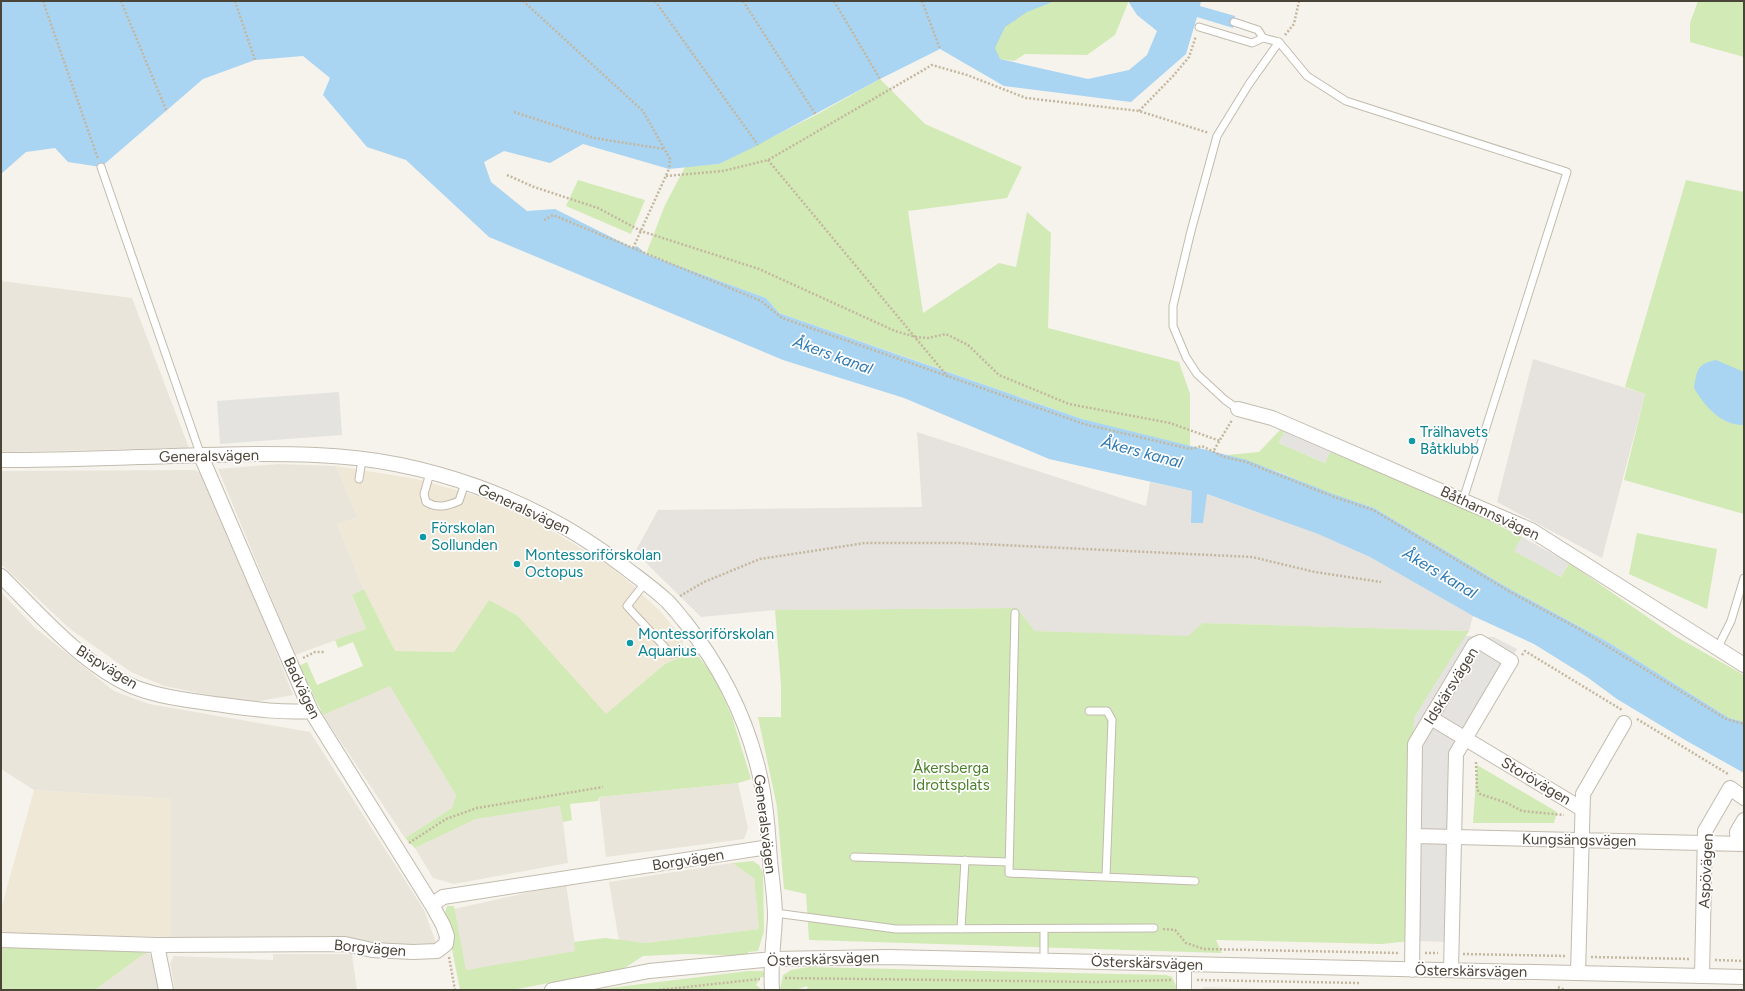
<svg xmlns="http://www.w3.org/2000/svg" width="1745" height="991" font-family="Figtree,sans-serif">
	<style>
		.residential { fill: #eae5da }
		.industrial { fill: #e6e2dd }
		.education { fill: #efe8d6 }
		.green { fill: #d2eab5 }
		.parking { fill: #e5e3e0 }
		.water { fill: #a9d4f2 }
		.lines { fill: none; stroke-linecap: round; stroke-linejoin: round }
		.service-casing { stroke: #c2bbae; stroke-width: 9 }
		.minor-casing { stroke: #c2bbae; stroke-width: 16 }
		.path { stroke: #c4b79f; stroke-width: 2.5; stroke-dasharray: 2 2; stroke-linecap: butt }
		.service { stroke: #fff; stroke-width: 7 }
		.minor { stroke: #fff; stroke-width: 14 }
		.path-bridge { stroke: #c4b79f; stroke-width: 2.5; stroke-dasharray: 2 2; stroke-linecap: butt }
		.culture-dot { fill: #0f9aa8; stroke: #fff; stroke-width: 1.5 }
		.labels { text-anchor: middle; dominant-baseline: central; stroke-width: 3.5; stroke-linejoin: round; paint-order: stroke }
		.culture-label { font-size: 15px; fill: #0d838f; stroke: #fff; text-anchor: start }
		.street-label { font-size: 15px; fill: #4b4439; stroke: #fff }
		.park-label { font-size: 15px; fill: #4a7f2a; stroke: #fff }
		.water-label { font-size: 16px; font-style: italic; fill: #2e7ab2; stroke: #fff }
	</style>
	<rect width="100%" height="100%" fill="#f6f3ec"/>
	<!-- residential -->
	<path class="residential" d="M1 281 132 298 189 448 1 452Z
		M278 464 336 466 358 518 337 524 364 589 352 596 366 629 295 655 218 469Z
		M195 470 208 478 293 695 248 703 164 686 131 672 70 629 1 564V471Z
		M1 592 34 627 114 691 149 704 310 732 424 910 438 948 171 937V799L34 790 1 769Z
		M390 685 456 795 452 808 405 838 323 715Z
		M738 783 748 828 744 839 606 857 599 797Z
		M561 806 568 863 454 884 433 878 415 848 476 819Z
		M732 863 754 878 759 929 646 943 619 941 609 882Z
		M566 884 576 951 466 970 454 909Z
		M148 953 154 959 160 990H95L141 956Z
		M273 954H352L357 990H175L170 963 174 956 273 960Z
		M1203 987 1312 990H1203Z"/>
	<!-- industrial -->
	<path class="industrial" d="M1533 359 1645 394 1602 558 1497 502Z
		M917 432 1146 506 1150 482 1192 491V523H1203L1206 494 1318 534 1370 557 1473 616 1469 631 1203 623 1188 637 1035 631 1017 608 775 610 701 617 635 552 658 510 922 507Z"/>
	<!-- education -->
	<path class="education" d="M336 466 417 479 477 496 526 516 569 541 611 567 628 581 661 612 683 639V656L665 664 606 715 518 616 489 600 454 652 395 651 364 589 337 524 358 518Z
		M34 790 171 799V937L2 933 1 909Z"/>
	<!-- green -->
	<path class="green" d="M985 1H1128V3L1115 35 1087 55 1025 54 1014 61 1000 59 988 49Z
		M1698 1H1744V57L1690 42V23Z
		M880 79 925 124 1022 167 1007 198 908 211 923 313 999 263 1016 267 1027 212 1051 233 1048 328 1179 362 1190 394V447L1082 419 909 358 779 313 766 298 646 254 665 205 685 167 719 164 816 115Z
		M578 180 645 200 631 234 566 206Z
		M1686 180 1744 192V514L1624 480 1645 394 1625 387Z
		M1280 430 1284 432 1279 443 1325 463 1330 452 1431 492 1522 537 1515 550 1561 577 1569 563 1675 636 1744 675V722L1729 718 1608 642 1510 589 1374 508 1333 495 1279 472 1227 455 1259 452Z
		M1637 533 1717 549 1707 609 1629 574Z
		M364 589 395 651 454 652 489 600 518 616 606 714 665 664 683 656 699 657 715 678 732 717 751 779 738 783 599 797 598 801 570 804 572 820 563 822 560 806 476 819 415 848 405 838 452 808 456 795 390 686 323 715 299 666 307 662 317 685 363 666 353 642 338 648 335 640 366 629 352 595Z
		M1017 608 1035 631 1188 636 1203 623 1469 631 1414 718 1410 941 1382 944 1216 940 1222 953 809 940 806 894 784 889 777 807 758 717H781V685L775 610Z
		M1477 765 1557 812 1554 823H1473Z
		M753 861 759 865 763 872 764 931 758 951 748 952V956L685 954 643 956 623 969 512 990H460L445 913 447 906H454L466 970 575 951 574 942 605 938 646 943 759 929 754 878 732 863Z
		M1 947 119 950 148 953 141 956 95 990H1Z
		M809 967 1166 975 1172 977 1178 990H808L807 986 795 990H780L783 975 791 970Z
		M748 971H762L767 974V977H761L756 985 762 990H593Z"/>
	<!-- parking -->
	<path class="parking" d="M339 392 342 435 220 444 217 401Z
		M1284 432 1330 452 1325 463 1279 443Z
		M1522 537 1569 563 1561 577 1514 551Z
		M1465 636 1494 637 1517 649 1457 770 1452 942 1410 941 1414 718Z"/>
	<!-- water -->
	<path class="water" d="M1 1H1055L1027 12 1005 27 995 48 1000 59 1088 79 1129 70 1147 55 1157 31 1137 15 1128 1H1201L1200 6 1235 16 1233 28 1197 17 1186 54 1131 102 1004 86 940 49 880 79 758 145 719 164 669 169 583 144 550 163 504 151 484 162 491 182 527 211 555 209 633 248 637 246 646 254 766 298 779 313 1082 419 1247 460 1333 494 1374 508 1510 589 1608 642 1729 718 1744 722V773L1685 740 1617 699 1587 677 1534 644 1473 616 1370 557 1318 534 1207 494 1203 523H1191L1192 491 1049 459 904 398 783 360 489 237 406 160 367 147 323 95 330 78 303 56 255 60 203 79 101 167 68 162 55 148 26 152 1 174Z
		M1716 360 1744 372V425C1721 426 1704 405 1694 388 1697 370 1697 364 1716 360Z"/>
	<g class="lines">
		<defs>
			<path id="service" d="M1234 22 1258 30 1263 38
				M1199 27 1252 43 1263 38 1279 42 1307 76 1346 101 1567 172 1463 500
				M101 167 201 456
				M1238 409 1225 400 1197 374 1186 357 1173 326V306L1191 231 1217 136 1249 84 1279 42
				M430 473 424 494 426 502C438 509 447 506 459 501L465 483
				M359 479 362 460
				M645 583 627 606 671 654 705 649
				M1015 613 1009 873 1195 881
				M1718 647 1731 621 1744 578
				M1089 711H1107L1112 720 1106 877
				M854 857 1009 862
				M775 913 896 929 1154 928
				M961 929 965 860
				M1044 960V929"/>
			<path id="minor" d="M1238 409 1272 418 1531 530 1744 665
				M201 456 311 711 432 905
				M1 460C106 461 211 451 316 455 426 459 535 499 623 566 637 577 653 588 667 601 673 607 679 615 685 622 720 666 746 717 759 772 766 801 768 831 770 861 772 880 775 899 775 917 774 941 770 966 772 990
				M1 576C39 614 84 666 134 687 162 698 194 701 223 705 253 709 281 713 311 711
				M1431 718 1582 809
				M1415 836 1744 844
				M1738 843 1737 832 1744 820
				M1 940 157 945 345 944 372 950 413 952 437 951 446 944 447 936 443 925 432 905 443 897 769 847
				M157 945 166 990
				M1412 970 1415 744 1474 645 1480 642 1511 661 1456 754 1451 970
				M1578 973 1583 794 1624 723
				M1702 976 1705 831 1730 788 1744 798
				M552 990 649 971 773 959 889 957 1744 977
				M1184 990V964"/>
		</defs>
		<!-- service casing -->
		<use href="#service" class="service-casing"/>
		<!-- minor casing -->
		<use href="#minor" class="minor-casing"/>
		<!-- path -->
		<path class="path" d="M43 1 98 159
			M121 1 167 112
			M235 1 255 60
			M523 1 643 111 670 159 669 169
			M655 1 758 145
			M743 1 816 115
			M834 1 880 79
			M922 1 940 49
			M1285 35 1294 24 1299 1
			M1139 111 1174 75 1189 57 1196 36
			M514 112 594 138 664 149
			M507 175 534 187 598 208 641 231 759 269 895 331 916 337 928 338 946 334 968 345 999 375 1069 404 1170 423 1220 441
			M666 176 723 171 768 160 932 65 967 75 1026 98 1139 111 1209 133
			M544 220 553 215 761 301 782 318 1084 424 1190 449 1202 446 1224 457 1246 462 1334 497 1373 510 1510 592 1579 629 1726 719 1744 724
			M1214 450 1232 420
			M680 596 704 582 760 559 865 543H960L1252 557 1315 572 1381 582
			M1522 655 1525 651 1622 710
			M303 658 315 652H325
			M1637 719 1728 774
			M1476 762 1477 789 1480 794 1507 803 1522 811 1564 815
			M409 843 446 819 477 808 603 787
			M1163 929 1175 930 1186 943 1204 949 1400 953
			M1425 953H1438
			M1463 954 1566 956
			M449 957 455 990
			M1591 957 1690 959
			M1715 960 1744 961
			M785 978 1098 982 1172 980
			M1197 980 1360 983
			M1558 987 1565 990
			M659 990 760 979"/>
		<!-- service -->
		<use href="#service" class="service"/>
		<!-- minor -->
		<use href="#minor" class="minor"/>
		<!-- path-bridge -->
		<path class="path-bridge" d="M768 160 948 377
			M633 248 669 169"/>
	</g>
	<!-- markers -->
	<g class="culture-dot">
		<circle cx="1412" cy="441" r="4"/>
		<circle cx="423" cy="537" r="4"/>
		<circle cx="517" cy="564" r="4"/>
		<circle cx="630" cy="643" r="4"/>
	</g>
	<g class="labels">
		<!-- culture labels -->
		<g class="culture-label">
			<text x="1420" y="432">Trälhavets<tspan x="1420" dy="17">Båtklubb</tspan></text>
			<text x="431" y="528">Förskolan<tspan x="431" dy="17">Sollunden</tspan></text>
			<text x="525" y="555">Montessoriförskolan<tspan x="525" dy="17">Octopus</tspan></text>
			<text x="638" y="634">Montessoriförskolan<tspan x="638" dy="17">Aquarius</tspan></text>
		</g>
		<!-- street labels -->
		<g class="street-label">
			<text transform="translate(209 456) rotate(-1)">Generalsvägen</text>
			<text transform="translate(524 509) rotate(25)">Generalsvägen</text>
			<text transform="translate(1490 513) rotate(25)">Båthamnsvägen</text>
			<text transform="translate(107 667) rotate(32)">Bispvägen</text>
			<text transform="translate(1451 686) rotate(-58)">Idskärsvägen</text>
			<text transform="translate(302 688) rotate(65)">Badvägen</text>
			<text transform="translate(1536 781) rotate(31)">Storövägen</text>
			<text transform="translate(765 824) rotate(83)">Generalsvägen</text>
			<text transform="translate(1579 840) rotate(1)">Kungsängsvägen</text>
			<text transform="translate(688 860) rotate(-9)">Borgvägen</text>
			<text transform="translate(1706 871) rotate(-87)">Aspövägen</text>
			<text transform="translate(370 948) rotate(5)">Borgvägen</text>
			<text transform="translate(823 959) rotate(-2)">Österskärsvägen</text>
			<text transform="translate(1147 963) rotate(2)">Österskärsvägen</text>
			<text transform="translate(1471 971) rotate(1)">Österskärsvägen</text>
		</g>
		<!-- park labels -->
		<g class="park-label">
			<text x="951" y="768">Åkersberga<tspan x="951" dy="17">Idrottsplats</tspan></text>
		</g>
		<!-- water labels -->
		<g class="water-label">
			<text transform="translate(833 355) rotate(20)">Åkers kanal</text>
			<text transform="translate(1142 452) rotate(15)">Åkers kanal</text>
			<text transform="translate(1440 573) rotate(31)">Åkers kanal</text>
		</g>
	</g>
	<!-- border -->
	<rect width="1745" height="991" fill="none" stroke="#4b4439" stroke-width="4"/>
</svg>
